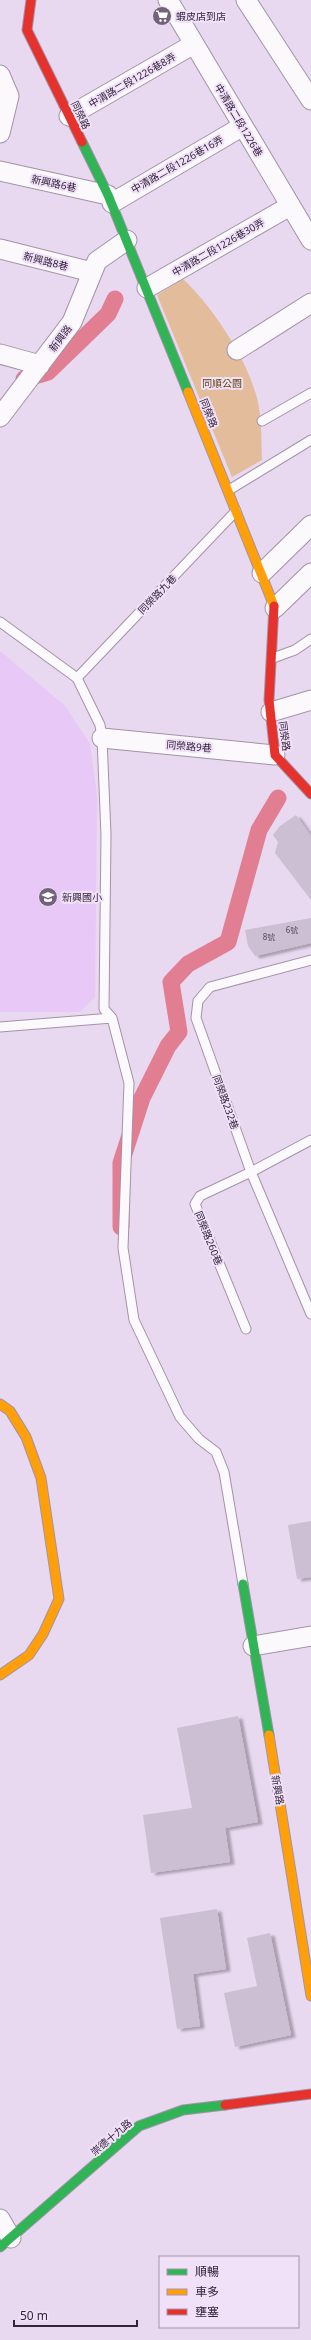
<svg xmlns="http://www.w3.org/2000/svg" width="311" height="2340" font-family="'Noto Sans','Noto Sans TC',sans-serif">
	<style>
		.built { fill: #e7c8f6 }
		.green { fill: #e3bd9b }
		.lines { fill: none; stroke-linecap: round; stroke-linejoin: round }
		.canal { stroke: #e17e92; stroke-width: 17 }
		.building { fill: #ccbed3; filter: url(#shadow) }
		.lane-casing { stroke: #a293a8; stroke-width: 11 }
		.street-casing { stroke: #a293a8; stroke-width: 21 }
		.fast-casing { stroke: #a293a8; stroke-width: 11 }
		.slow-casing { stroke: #a293a8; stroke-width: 11 }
		.jam-casing { stroke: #a293a8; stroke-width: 11 }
		.lane { stroke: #fcf9fd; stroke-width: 9 }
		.street { stroke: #fcf9fd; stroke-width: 19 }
		.fast { stroke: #30b455; stroke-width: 9 }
		.slow { stroke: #ff9f0a; stroke-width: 9 }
		.jam { stroke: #e5322d; stroke-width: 9 }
		.labels { text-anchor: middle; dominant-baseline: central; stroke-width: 4; stroke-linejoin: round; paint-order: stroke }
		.number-label { font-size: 8px; fill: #594a60 }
		.poi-label { font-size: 10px; fill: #33243a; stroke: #f0e1f8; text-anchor: start }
		.street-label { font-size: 10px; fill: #33243a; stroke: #f0e1f8 }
		.park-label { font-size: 10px; fill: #63430c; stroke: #f0e1f8 }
	</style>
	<defs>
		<filter id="shadow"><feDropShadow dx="4.5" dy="2.5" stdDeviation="1" flood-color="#0004"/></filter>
	</defs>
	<rect width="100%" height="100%" fill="#e8d8f0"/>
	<!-- built -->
	<path class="built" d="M0 651 65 706 90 744 97 796 95 997 80 1012H0Z"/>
	<!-- green -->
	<path class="green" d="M183 279C213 307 247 359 257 398 262 418 261 440 262 460L232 477 157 295Z"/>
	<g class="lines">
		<!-- canal -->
		<path class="canal" d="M24 379 48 372 108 314 115 299
			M121 1227V1163L142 1098 168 1046 179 1032 171 982 188 964 228 942 259 830 278 798"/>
	</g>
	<!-- building -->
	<path class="building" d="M296 815 311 836V900L275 853 278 842 273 835 280 826Z
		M311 918V943L255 956 248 946 245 930Z
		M311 1521V1577L297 1579 288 1525Z
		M238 1716 258 1822 225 1828 230 1862 151 1873 143 1815 192 1808 177 1728Z
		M217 1909 226 1969 193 1974 200 2026 177 2029 160 1918Z
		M270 1933 291 2035 235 2047 224 1993 257 1986 247 1938Z"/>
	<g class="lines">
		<defs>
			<path id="lane" d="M262 421 311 393
				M229 490 311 440
				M0 622 77 678 100 725 102 738 106 835 104 1009 112 1018 129 1083 123 1248 134 1320 180 1417 199 1439 216 1452 224 1472 243 1584
				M273 658 295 650 311 639
				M77 678 236 511
				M311 960 210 987 198 1001 196 1018 251 1172 311 1314
				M0 1027 112 1018
				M246 1329 195 1204 200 1196 251 1172 311 1140"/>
			<path id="street" d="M168 0 311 240
				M246 0 311 100
				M0 75 9 96 0 133
				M69 116 194 44
				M0 171 108 195
				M112 203 243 126
				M0 249 92 272
				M147 288 290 206
				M237 350 311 303
				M0 354 40 365
				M0 417 72 322 97 261 127 240
				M262 573 311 525
				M275 608 311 573
				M271 712 311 700
				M102 738 275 755
				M253 1646 311 1636
				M0 2219 11 2238"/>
			<path id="fast" d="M82 142 108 195 188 392
				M243 1584 269 1735
				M0 2247 139 2126 183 2110 225 2105"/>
			<path id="slow" d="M188 392 274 606
				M0 1404 10 1411 26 1437 41 1478 59 1599 43 1634 29 1655 0 1675
				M269 1735 311 1996"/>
			<path id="jam" d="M31 0 27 30 82 142
				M274 606 269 700 275 755 311 794
				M225 2105 311 2094"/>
		</defs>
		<!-- lane casing -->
		<use href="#lane" class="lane-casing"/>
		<!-- street casing -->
		<use href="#street" class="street-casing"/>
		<!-- fast casing -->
		<use href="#fast" class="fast-casing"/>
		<!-- slow casing -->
		<use href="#slow" class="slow-casing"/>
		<!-- jam casing -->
		<use href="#jam" class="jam-casing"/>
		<!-- lane -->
		<use href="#lane" class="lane"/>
		<!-- street -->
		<use href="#street" class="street"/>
		<!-- fast -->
		<use href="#fast" class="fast"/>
		<!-- slow -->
		<use href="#slow" class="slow"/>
		<!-- jam -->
		<use href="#jam" class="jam"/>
	</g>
	<!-- icons -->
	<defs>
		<symbol id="supermarket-disc" viewBox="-11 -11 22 22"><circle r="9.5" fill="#72637a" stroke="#f0e1f8"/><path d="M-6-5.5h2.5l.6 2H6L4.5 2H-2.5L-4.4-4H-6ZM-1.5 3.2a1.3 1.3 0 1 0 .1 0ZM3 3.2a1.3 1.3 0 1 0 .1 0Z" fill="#fff"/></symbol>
		<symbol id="school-disc" viewBox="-11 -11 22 22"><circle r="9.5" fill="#72637a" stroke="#f0e1f8"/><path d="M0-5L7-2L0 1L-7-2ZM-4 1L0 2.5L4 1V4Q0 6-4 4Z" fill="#fff"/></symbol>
	</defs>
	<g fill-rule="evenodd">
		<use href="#supermarket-disc" x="151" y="5" width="22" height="22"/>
		<use href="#school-disc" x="37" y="886" width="22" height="22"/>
	</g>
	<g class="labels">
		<!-- number labels -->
		<g class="number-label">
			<text x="292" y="929">6號</text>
			<text x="269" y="936">8號</text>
		</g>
		<!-- poi labels -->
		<g class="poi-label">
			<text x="176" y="16">蝦皮店到店</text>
			<text x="62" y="897">新興國小</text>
		</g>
		<!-- street labels -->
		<g class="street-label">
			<text transform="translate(132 80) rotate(-30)">中清路二段1226巷8弄</text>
			<text transform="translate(81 115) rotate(64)">同榮路</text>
			<text transform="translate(239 120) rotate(59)">中清路二段1226巷</text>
			<text transform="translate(177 164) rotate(-30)">中清路二段1226巷16弄</text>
			<text transform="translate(54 183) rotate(12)">新興路6巷</text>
			<text transform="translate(218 247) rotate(-30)">中清路二段1226巷30弄</text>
			<text transform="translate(46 261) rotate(14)">新興路8巷</text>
			<text transform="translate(60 338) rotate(-53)">新興路</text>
			<text transform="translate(209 413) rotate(68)">同榮路</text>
			<text transform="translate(157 594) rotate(-46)">同榮路九巷</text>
			<text transform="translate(285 736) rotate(82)">同榮路</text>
			<text transform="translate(189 746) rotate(5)">同榮路9巷</text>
			<text transform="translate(226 1102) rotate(70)">同榮路232巷</text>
			<text transform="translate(209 1238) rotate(68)">同榮路260巷</text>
			<text transform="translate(278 1790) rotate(80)">新興路</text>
			<text transform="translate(111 2137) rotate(-40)">崇德十九路</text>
		</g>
		<!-- park labels -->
		<g class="park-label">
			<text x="222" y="383">同順公園</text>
		</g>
	</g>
	<!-- legend -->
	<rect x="159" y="2256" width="140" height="72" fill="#f0e1f8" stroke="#a495ac"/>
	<rect x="167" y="2269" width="20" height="6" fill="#30b455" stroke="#a495ac"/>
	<text x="195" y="2276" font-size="12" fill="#33243a">順暢</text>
	<rect x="167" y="2289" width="20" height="6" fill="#ff9f0a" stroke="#a495ac"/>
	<text x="195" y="2296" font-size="12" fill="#33243a">車多</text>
	<rect x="167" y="2309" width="20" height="6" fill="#e5322d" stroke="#a495ac"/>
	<text x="195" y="2316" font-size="12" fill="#33243a">壅塞</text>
	<!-- scale -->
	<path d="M14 2320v6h123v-6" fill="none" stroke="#33243a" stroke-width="2"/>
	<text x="20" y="2320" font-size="12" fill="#33243a" stroke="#f0e1f8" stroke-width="3" paint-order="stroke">50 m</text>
</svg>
